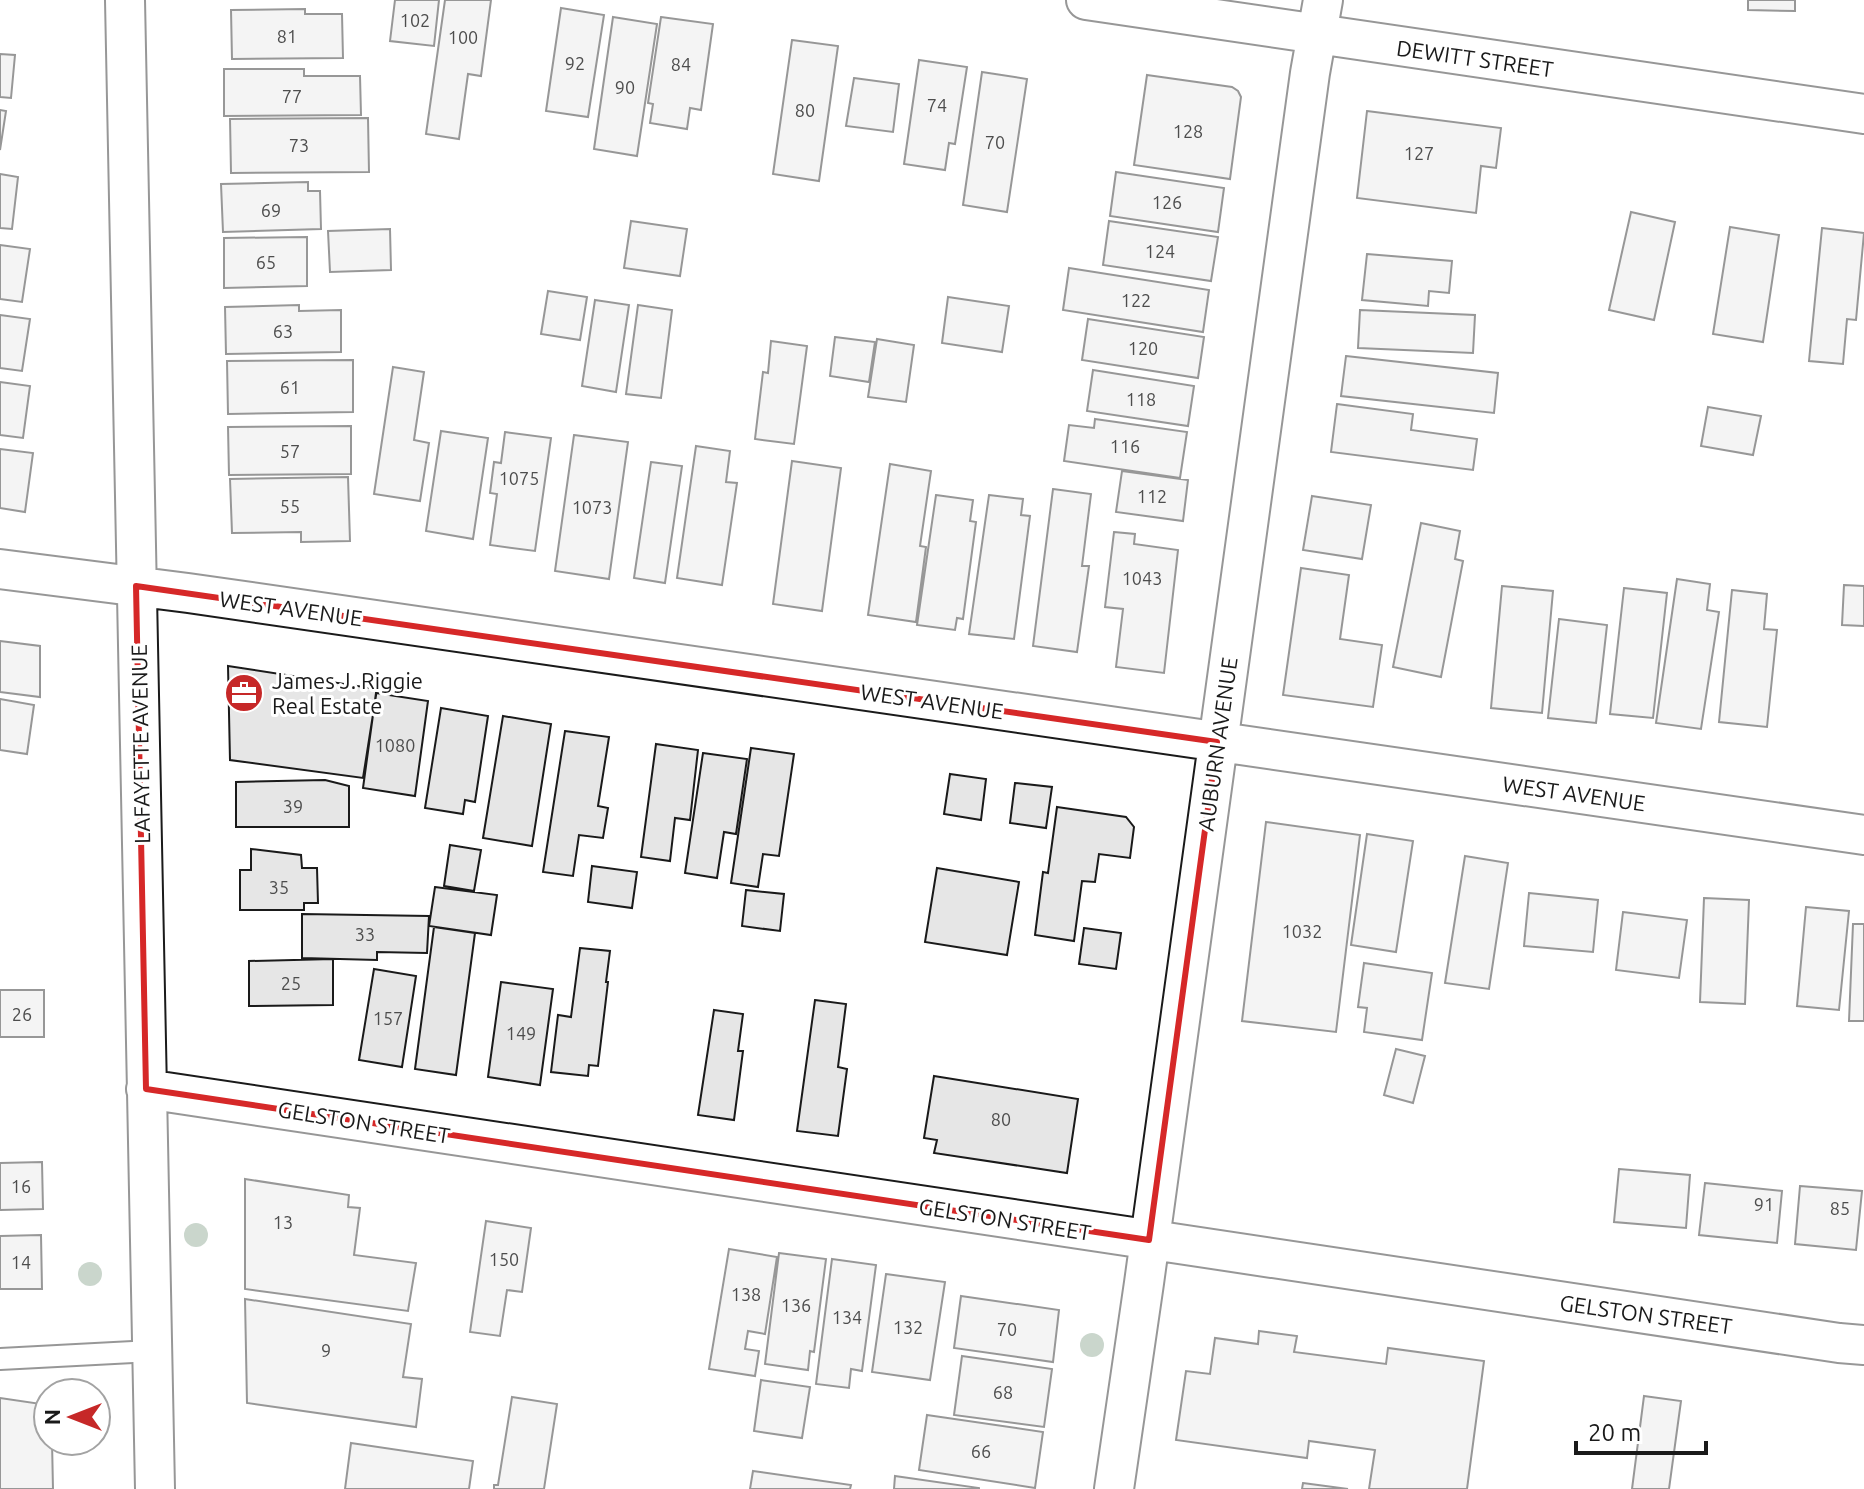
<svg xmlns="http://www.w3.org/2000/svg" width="1864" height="1489" font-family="Ubuntu,sans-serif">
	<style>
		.building { fill: #e6e6e6; stroke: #1a1a1a; stroke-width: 2 }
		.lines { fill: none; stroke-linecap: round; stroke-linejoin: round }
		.lane-casing { stroke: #1a1a1a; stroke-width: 24 }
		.street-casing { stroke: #1a1a1a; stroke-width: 42 }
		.lane { stroke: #fff; stroke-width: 20 }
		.street { stroke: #fff; stroke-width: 38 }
		.tree { fill: #8aa48f }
		.marked { fill: none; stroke: #d62828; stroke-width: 6; stroke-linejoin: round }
		.labels { text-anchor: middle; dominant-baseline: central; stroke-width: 6; stroke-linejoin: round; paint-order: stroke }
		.number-label { font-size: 18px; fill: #4d4d4d }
		.street-label { font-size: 22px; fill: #1a1a1a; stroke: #fff }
		.poi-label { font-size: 22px; fill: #1a1a1a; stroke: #fff; text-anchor: start }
	</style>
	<rect width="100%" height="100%" fill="#fff"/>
	<!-- building -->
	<path class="building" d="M395 0H439L434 46 390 41Z
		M445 0H491L481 76 468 74 459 139 426 134Z
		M1748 0H1795V11L1748 10Z
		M561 8 604 15 588 117 546 111Z
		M305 9V14H342L343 58 232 59 231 10Z
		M613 17 657 24 637 156 594 149Z
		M661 17 713 24 701 110 690 108 687 129 650 123 653 104 648 103Z
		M792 40 838 46 819 181 773 174Z
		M0 54 15 55 11 98 0 97Z
		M919 60 967 67 955 144 949 143 945 170 904 164Z
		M224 69H304V76H360L361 115 224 116Z
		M982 72 1027 79 1007 212 963 205Z
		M1147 75 1232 87 1238 91 1241 97 1230 179 1134 165Z
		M854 78 899 84 893 132 846 126Z
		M0 110 6 111 0 150Z
		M1367 111 1501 128 1496 168 1481 166 1476 213 1357 198Z
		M368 118 369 172 231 173 230 119Z
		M1116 172 1224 188 1218 232 1110 216Z
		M0 174 18 177 12 229 0 228Z
		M308 182V191H320L321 229 223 232 221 184Z
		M1631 212 1675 222 1654 320 1609 310Z
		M631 221 687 229 680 276 624 268Z
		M1109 221 1218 237 1211 281 1103 265Z
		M1730 227 1779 235 1763 342 1713 334Z
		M1822 228 1864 233 1856 320 1847 319 1843 364 1809 361Z
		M390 229 391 270 330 272 328 231Z
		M307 237V286L224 288V238Z
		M0 245 30 249 22 302 0 299Z
		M1367 254 1452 261 1449 293 1429 291 1428 306 1362 300Z
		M1069 268 1209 290 1203 332 1063 310Z
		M548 291 587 297 580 340 541 334Z
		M948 297 1009 306 1002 352 942 343Z
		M595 300 629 305 616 392 582 386Z
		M299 305V311L341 310V352L226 354 225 307Z
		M638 305 672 310 661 398 626 394Z
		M1360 310 1475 315 1473 353 1358 348Z
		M0 315 30 319 22 371 0 368Z
		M1088 319 1204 337 1198 378 1082 360Z
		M835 337 875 342 869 382 830 376Z
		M877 339 914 345 906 402 868 397Z
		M771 341 807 346 794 444 755 439 763 372 768 373Z
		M1346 356 1498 373 1494 413 1341 396Z
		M353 360V412L228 414 227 361Z
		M393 367 424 372 414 440 429 443 420 501 374 494Z
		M1093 370 1194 386 1188 426 1087 411Z
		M0 382 30 386 23 438 0 435Z
		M1337 404 1413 414 1411 430 1477 439 1473 470 1331 452Z
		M1708 407 1761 416 1753 455 1701 446Z
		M1095 419 1187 432 1180 478 1064 461 1069 425 1094 428Z
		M351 426V474L229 475 228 427Z
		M441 431 488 438 473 539 426 531Z
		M505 432 551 438 535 551 490 545 497 494 490 493 494 462 501 463Z
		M574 435 628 442 609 579 555 571Z
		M696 446 730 451 726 482 737 483 722 585 677 578Z
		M0 449 33 453 25 512 0 508Z
		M792 461 841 468 822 611 773 604Z
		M651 462 682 466 665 583 634 578Z
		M890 464 931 471 920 546 926 547 916 622 868 615Z
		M1122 471 1188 480 1183 521 1116 512Z
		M348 477 350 541 301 542V532L232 533 230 479Z
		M1053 489 1091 494 1082 566H1089L1077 652 1033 646Z
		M936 495 973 500 970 521 976 522 963 619 957 618 955 630 917 625Z
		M989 495 1023 499 1021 515 1030 516 1014 639 969 634Z
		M1312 496 1371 505 1362 559 1303 550Z
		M1421 523 1460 531 1455 559 1463 561 1441 677 1393 667Z
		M1114 532 1135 534 1134 544 1178 550 1164 673 1116 667 1123 609 1105 607Z
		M1301 568 1349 575 1340 639 1382 645 1373 707 1283 695Z
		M1677 579 1710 584 1707 610 1719 612 1701 729 1656 723Z
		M1844 585 1864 586V626L1842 625Z
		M1502 586 1553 591 1542 713 1491 708Z
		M1624 588 1667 593 1653 718 1610 714Z
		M1732 590 1767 594 1764 629 1777 630 1767 727 1719 722Z
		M1559 619 1607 625 1596 723 1548 718Z
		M0 641 40 646V697L0 692Z
		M228 666 377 689 363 778 230 760Z
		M376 693 428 701 415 796 363 788Z
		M0 699 34 705 27 754 0 750Z
		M441 708 488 716 475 802 465 800 463 814 425 808Z
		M503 716 551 724 532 846 483 838Z
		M565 731 609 737 598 806 608 808 603 838 579 835 573 876 543 872Z
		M656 744 698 750 690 820 675 818 670 861 641 857Z
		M751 748 794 754 779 856 763 854 758 887 731 883Z
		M703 753 747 759 736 834 724 832 717 878 685 873Z
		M950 774 986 779 981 820 944 814Z
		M325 780 349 786V827H236V782Z
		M1015 783 1052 787 1046 828 1010 823Z
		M1057 807 1126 817 1134 827 1130 858 1099 854 1095 882 1082 881 1074 941 1035 935 1043 872 1048 873Z
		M1266 822 1360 835 1336 1032 1242 1021Z
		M1367 834 1413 841 1396 952 1351 945Z
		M450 845 481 850 474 891 444 886Z
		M251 849 301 855 302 868H317L318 903H304V910H240V870H251Z
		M1465 856 1508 863 1489 989 1445 983Z
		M592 866 637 872 632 908 588 902Z
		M937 868 1019 882 1007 955 925 942Z
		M435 887 497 895 491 935 429 926Z
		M746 890 784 894 780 931 742 926Z
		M1529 893 1598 900 1593 952 1524 946Z
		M1704 898 1749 900 1745 1004 1700 1002Z
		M1806 907 1849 911 1839 1010 1797 1006Z
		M1623 912 1687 920 1679 978 1616 970Z
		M302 914 429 916 427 953 377 952V960L302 958Z
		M1853 924H1864V1021H1849Z
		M434 927 475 933 456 1075 415 1069Z
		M1084 928 1121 933 1116 969 1079 964Z
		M580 948 610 951 606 982H608L598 1066 589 1065 588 1076 551 1072 558 1015 571 1017Z
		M333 959V1005L249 1006V961Z
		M1364 963 1432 973 1422 1040 1364 1032 1367 1008 1358 1007Z
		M374 969 416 976 402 1067 359 1060Z
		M501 982 553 989 540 1085 488 1077Z
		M0 990H44V1037H0Z
		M815 1000 846 1004 838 1067 847 1069 838 1136 797 1131Z
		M714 1010 743 1014 738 1051H743L734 1120 698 1115Z
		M1396 1049 1425 1056 1413 1103 1384 1095Z
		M934 1076 1078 1099 1067 1173 934 1153 937 1140 924 1138Z
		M42 1162 43 1209 0 1210V1163Z
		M1619 1169 1690 1175 1686 1228 1614 1222Z
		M245 1179 349 1195 348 1207 360 1208 354 1255 416 1263 408 1311 245 1289Z
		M1705 1183 1782 1191 1777 1243 1699 1235Z
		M1800 1186 1862 1191 1856 1250 1795 1244Z
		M486 1221 531 1228 522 1292 507 1290 500 1336 470 1332Z
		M41 1235 42 1289H0V1236Z
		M729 1249 777 1257 765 1334 748 1331 745 1349 759 1351 755 1376 709 1369Z
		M779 1253 826 1259 814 1352 810 1351 808 1370 765 1364Z
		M832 1259 876 1265 862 1371 851 1369 849 1388 816 1384Z
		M886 1274 945 1282 930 1380 872 1372Z
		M961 1296 1059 1310 1053 1362 954 1348Z
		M245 1299 411 1324 403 1377 422 1379 416 1427 247 1403Z
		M1259 1331 1297 1336 1294 1352 1386 1364 1388 1348 1484 1361 1467 1489H1369L1375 1450 1309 1441 1307 1458 1176 1440 1186 1371 1210 1374 1215 1338 1258 1344Z
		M962 1356 1052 1369 1044 1427 954 1415Z
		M761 1380 810 1387 802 1438 754 1431Z
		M1644 1396 1681 1401 1669 1489H1632Z
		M512 1397 557 1404 544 1489H494V1485H498Z
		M0 1398 48 1405V1441H52L53 1489H0Z
		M927 1415 1043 1432 1035 1488 919 1470Z
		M351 1443 473 1461 469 1489H345Z
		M753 1471 851 1485 850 1489H750Z
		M895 1476 979 1488V1489H894Z
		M1303 1483 1348 1489H1302Z"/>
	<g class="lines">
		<defs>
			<path id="lane" d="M0 1359 152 1351"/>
			<path id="street" d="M125 0 155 1489
				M1086 0 1864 114
				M0 569 188 593 1864 835
				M146 1089 1839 1343 1864 1345
				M1114 1489 1144 1283 1310 73 1323 0"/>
		</defs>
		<!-- lane casing -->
		<use href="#lane" class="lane-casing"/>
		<!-- street casing -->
		<use href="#street" class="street-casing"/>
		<!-- lane -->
		<use href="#lane" class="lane"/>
		<!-- street -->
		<use href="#street" class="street"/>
	</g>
	<!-- trees -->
	<g class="tree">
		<circle cx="196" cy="1235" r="12"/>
		<circle cx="90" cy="1274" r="12"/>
		<circle cx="1092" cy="1345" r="12"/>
	</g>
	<!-- marked area -->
	<path d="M0 0H1864V1489H0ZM136 586 1217 742 1149 1240 146 1089Z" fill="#fff" fill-opacity=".55" fill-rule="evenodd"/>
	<path class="marked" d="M136 586 1217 742 1149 1240 146 1089Z"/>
	<!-- icons -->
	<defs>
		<symbol id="office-disc" viewBox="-11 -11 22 22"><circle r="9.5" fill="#c62828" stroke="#fff"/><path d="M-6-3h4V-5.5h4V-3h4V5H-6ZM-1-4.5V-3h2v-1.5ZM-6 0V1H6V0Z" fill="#fff"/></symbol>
	</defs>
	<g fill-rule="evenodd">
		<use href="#office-disc" x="222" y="671" width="44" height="44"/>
	</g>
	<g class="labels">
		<!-- number labels -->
		<g class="number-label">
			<text x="415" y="20">102</text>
			<text x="287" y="36">81</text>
			<text x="463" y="37">100</text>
			<text x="575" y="63">92</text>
			<text x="681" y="64">84</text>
			<text x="625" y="87">90</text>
			<text x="292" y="96">77</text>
			<text x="937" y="105">74</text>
			<text x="805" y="110">80</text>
			<text x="1188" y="131">128</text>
			<text x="995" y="142">70</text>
			<text x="299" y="145">73</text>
			<text x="1419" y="153">127</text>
			<text x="1167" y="202">126</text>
			<text x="271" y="210">69</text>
			<text x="1160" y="251">124</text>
			<text x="266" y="262">65</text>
			<text x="1136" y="300">122</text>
			<text x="283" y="331">63</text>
			<text x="1143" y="348">120</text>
			<text x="290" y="387">61</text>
			<text x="1141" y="399">118</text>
			<text x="1125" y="446">116</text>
			<text x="290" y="451">57</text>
			<text x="519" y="478">1075</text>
			<text x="1152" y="496">112</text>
			<text x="290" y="506">55</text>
			<text x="592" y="507">1073</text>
			<text x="1142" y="578">1043</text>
			<text x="395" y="745">1080</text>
			<text x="293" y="806">39</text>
			<text x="279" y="887">35</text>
			<text x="1302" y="931">1032</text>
			<text x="365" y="934">33</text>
			<text x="291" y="983">25</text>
			<text x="22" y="1014">26</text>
			<text x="388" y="1018">157</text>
			<text x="521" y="1033">149</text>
			<text x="1001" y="1119">80</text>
			<text x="21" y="1186">16</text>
			<text x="1764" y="1204">91</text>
			<text x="1840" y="1208">85</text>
			<text x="283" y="1222">13</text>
			<text x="504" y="1259">150</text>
			<text x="21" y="1262">14</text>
			<text x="746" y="1294">138</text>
			<text x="796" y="1305">136</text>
			<text x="847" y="1317">134</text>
			<text x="908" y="1327">132</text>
			<text x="1007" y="1329">70</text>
			<text x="326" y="1350">9</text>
			<text x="1003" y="1392">68</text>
			<text x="981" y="1451">66</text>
		</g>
		<!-- street labels -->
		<g class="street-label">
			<text transform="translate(1475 58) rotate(8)">DEWITT STREET</text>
			<text transform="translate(291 608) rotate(8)">WEST AVENUE</text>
			<text transform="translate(932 701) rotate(8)">WEST AVENUE</text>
			<text transform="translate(140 744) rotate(-91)">LAFAYETTE AVENUE</text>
			<text transform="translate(1217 744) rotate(-82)">AUBURN AVENUE</text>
			<text transform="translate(1574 793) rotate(8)">WEST AVENUE</text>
			<text transform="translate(364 1122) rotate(9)">GELSTON STREET</text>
			<text transform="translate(1005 1219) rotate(9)">GELSTON STREET</text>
			<text transform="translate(1646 1314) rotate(8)">GELSTON STREET</text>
		</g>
		<!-- poi labels -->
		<g class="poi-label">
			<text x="272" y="680">James J. Riggie<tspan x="272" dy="25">Real Estate</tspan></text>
		</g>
	</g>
	<!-- north arrow -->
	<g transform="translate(72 1417) rotate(270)"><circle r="38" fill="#ffffff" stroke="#a3a3a3" stroke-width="2"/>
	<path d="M0-6L14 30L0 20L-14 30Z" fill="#c62828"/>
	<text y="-12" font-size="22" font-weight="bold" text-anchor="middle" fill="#1a1a1a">N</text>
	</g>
	<!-- scale -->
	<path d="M1576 1441v12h130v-12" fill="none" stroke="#1a1a1a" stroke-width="4"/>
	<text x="1588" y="1441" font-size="24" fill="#1a1a1a" stroke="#ffffff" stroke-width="6" paint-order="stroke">20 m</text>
</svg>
